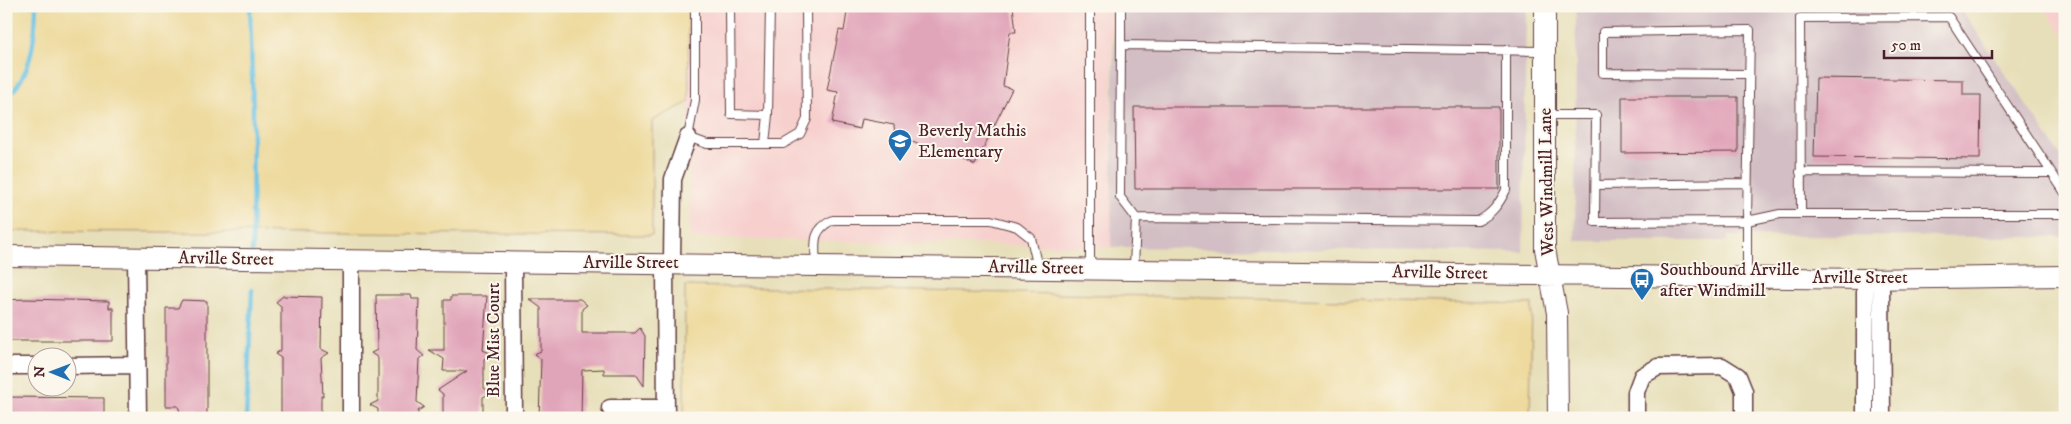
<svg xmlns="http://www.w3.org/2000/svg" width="2071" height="424" font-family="'IM FELL DW Pica',serif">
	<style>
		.built { fill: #f7d0ce }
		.industrial { fill: #d2bec4 }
		.sand { fill: #eeda9e; stroke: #9c7c64 }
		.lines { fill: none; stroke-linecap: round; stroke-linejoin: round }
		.stream { stroke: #65c1e3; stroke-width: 4.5 }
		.building { fill: #e1a5ba }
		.service-casing { stroke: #623c40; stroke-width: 10 }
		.minor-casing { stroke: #623c40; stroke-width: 19 }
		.tertiary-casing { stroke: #623c40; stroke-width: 22 }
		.service { stroke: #fff; stroke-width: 8 }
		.minor { stroke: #fff; stroke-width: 16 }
		.tertiary { stroke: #fff; stroke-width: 20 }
		.labels { text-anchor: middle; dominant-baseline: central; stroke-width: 4; stroke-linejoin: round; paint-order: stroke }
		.poi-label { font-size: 18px; fill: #4a1f2b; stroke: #fbf7ec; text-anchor: start }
		.street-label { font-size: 18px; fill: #4a1f2b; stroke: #fbf7ec }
	</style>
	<rect width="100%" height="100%" fill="#fbf7ec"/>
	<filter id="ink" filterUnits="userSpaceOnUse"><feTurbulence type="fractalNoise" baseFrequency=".02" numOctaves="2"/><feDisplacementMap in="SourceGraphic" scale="10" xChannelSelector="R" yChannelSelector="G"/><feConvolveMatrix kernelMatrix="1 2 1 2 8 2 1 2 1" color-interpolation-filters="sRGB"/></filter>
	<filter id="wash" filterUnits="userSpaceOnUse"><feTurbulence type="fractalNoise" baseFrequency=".0096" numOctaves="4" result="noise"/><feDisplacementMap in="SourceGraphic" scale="20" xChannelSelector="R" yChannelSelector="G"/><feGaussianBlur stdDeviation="1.12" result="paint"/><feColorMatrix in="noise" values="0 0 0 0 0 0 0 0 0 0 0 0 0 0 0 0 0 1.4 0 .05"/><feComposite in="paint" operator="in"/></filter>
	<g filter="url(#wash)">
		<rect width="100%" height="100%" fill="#e7dfb9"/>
		<!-- built -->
		<path class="built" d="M688 6H1112L1111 247 690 238Z
			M2043 6H2065V38Z"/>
		<!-- industrial -->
		<path class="industrial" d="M1114 6H1526L1523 252 1111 247Z
			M1576 6H1959L2065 162V237L1728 236V241H1575Z"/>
		<!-- sand -->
		<path class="sand" d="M6 6H688L689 102 652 121V235L6 231Z
			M685 286 1532 304 1530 418H684Z"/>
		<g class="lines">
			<!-- stream -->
			<path class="stream" d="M250 6 253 109 252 252
				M6 99C32 75 35 40 36 6
				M246 418 252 290"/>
		</g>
		<g id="blocks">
			<!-- building -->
			<path class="building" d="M848 6H1013L1016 32H1010L1003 86 1012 89 975 165 928 144 925 147 895 135 894 125 862 119 860 129 832 123 838 92 827 90 839 30 844 31Z
				M1816 78 1963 80V95H1981L1980 159 1814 157Z
				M1622 97H1738V152L1622 153Z
				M1134 107H1499V189H1135Z
				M376 295H411L412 299H419L417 350 424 356 419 359 417 402 424 407 418 411V418H378V409L370 405 378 401V358L371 353 377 350Z
				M283 296 322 297 321 349 329 353 321 358 323 396H321V418H281V358L275 354 281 350V306L276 302Z
				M451 296H487L483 350 492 354 484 359V388L491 393 483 397V418H443V394L438 390 467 371H443L444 359 429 350H444V300H451Z
				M25 299 109 301V308H113V341H6V300Z
				M529 299H580L587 305 582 309V333H635L640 328 645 336 644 386 636 374H604V369L582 370 581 418H539L541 359 534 354 541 351V308Z
				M182 300 207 301V415H181L178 406H166V308H178Z
				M6 397 104 398V418H6Z"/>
		</g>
	</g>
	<g filter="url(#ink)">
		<use href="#blocks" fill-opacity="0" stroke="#623c40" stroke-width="1"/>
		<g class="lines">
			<defs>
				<path id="service" d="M695 6V100L688 137 707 144H783L800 134 807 119 806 6
					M730 6 731 114 768 115
					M1121 45V6
					M1749 74 1603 73V32L1750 30C1749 94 1748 158 1747 221L1780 214H2065
					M1547 115H1596L1595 222 1747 221V277
					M765 144 768 115 770 6
					M1800 172 2051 173
					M1596 185 1747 183
					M1801 214 1800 18 1949 17 2065 193
					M1136 218 1478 221C1492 214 1499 204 1506 190V50
					M816 265C815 244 811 230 833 220H991L1017 227 1031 238 1038 268
					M1134 268 1136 218 1120 197 1121 45 1543 51
					M1090 269V6"/>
				<path id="minor" d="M136 258 138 418
					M513 263 514 418
					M665 263 666 418
					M672 263 673 179 688 137
					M1881 279 1882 418
					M6 366H38
					M68 366 137 365
					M610 408H666
					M351 418V260
					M1636 418V392L1642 376 1658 367 1722 366 1738 376 1744 391V418
					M1865 418V279"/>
				<path id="tertiary" d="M1545 6V249L1557 313 1558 418
					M6 256 1865 279 2065 276"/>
			</defs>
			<!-- service casing -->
			<use href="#service" class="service-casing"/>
			<!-- minor casing -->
			<use href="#minor" class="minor-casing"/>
			<!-- tertiary casing -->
			<use href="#tertiary" class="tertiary-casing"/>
			<!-- service -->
			<use href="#service" class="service"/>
			<!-- minor -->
			<use href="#minor" class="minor"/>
			<!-- tertiary -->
			<use href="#tertiary" class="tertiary"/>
		</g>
	</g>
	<!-- icons -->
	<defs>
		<symbol id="school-pin" viewBox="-11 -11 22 30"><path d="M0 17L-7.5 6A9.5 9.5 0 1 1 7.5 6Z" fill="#1f6fb2" stroke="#fbf7ec"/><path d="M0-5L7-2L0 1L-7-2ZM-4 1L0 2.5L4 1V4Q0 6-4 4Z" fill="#fff"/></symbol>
		<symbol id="bus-pin" viewBox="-11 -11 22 30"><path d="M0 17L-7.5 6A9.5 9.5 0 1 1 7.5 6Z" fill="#1f6fb2" stroke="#fbf7ec"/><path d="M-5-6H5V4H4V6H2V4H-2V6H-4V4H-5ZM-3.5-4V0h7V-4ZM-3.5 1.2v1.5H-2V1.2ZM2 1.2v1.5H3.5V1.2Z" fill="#fff"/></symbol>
	</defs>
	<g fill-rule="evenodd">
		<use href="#school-pin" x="886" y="127" width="28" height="38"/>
		<use href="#bus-pin" x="1628" y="266" width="28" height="38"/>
	</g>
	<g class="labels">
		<!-- poi labels -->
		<g class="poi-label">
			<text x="918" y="131">Beverly Mathis<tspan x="918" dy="21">Elementary</tspan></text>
			<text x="1660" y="270">Southbound Arville<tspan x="1660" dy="21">after Windmill</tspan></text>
		</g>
		<!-- street labels -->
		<g class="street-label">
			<text transform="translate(1547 182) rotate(-91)">West Windmill Lane</text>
			<text transform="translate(226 259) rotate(1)">Arville Street</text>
			<text x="631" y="263">Arville Street</text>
			<text transform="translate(1036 268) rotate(1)">Arville Street</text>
			<text transform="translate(1440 273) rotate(1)">Arville Street</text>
			<text x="1860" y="278">Arville Street</text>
			<text transform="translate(494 340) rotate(-90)">Blue Mist Court</text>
		</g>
	</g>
	<!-- margin -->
	<rect width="2071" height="424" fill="none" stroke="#fbf7ec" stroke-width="25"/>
	<!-- north arrow -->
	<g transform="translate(52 372) rotate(271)"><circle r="24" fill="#fbf7ec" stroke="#b4a19f"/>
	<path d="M0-4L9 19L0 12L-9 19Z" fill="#1f6fb2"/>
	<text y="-8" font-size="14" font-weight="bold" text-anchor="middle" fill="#4a1f2b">N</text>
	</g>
	<!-- scale -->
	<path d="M1884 50v8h108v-8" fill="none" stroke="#4a1f2b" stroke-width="2.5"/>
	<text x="1891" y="50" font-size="15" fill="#4a1f2b" stroke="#fbf7ec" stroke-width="4" paint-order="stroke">50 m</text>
</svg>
